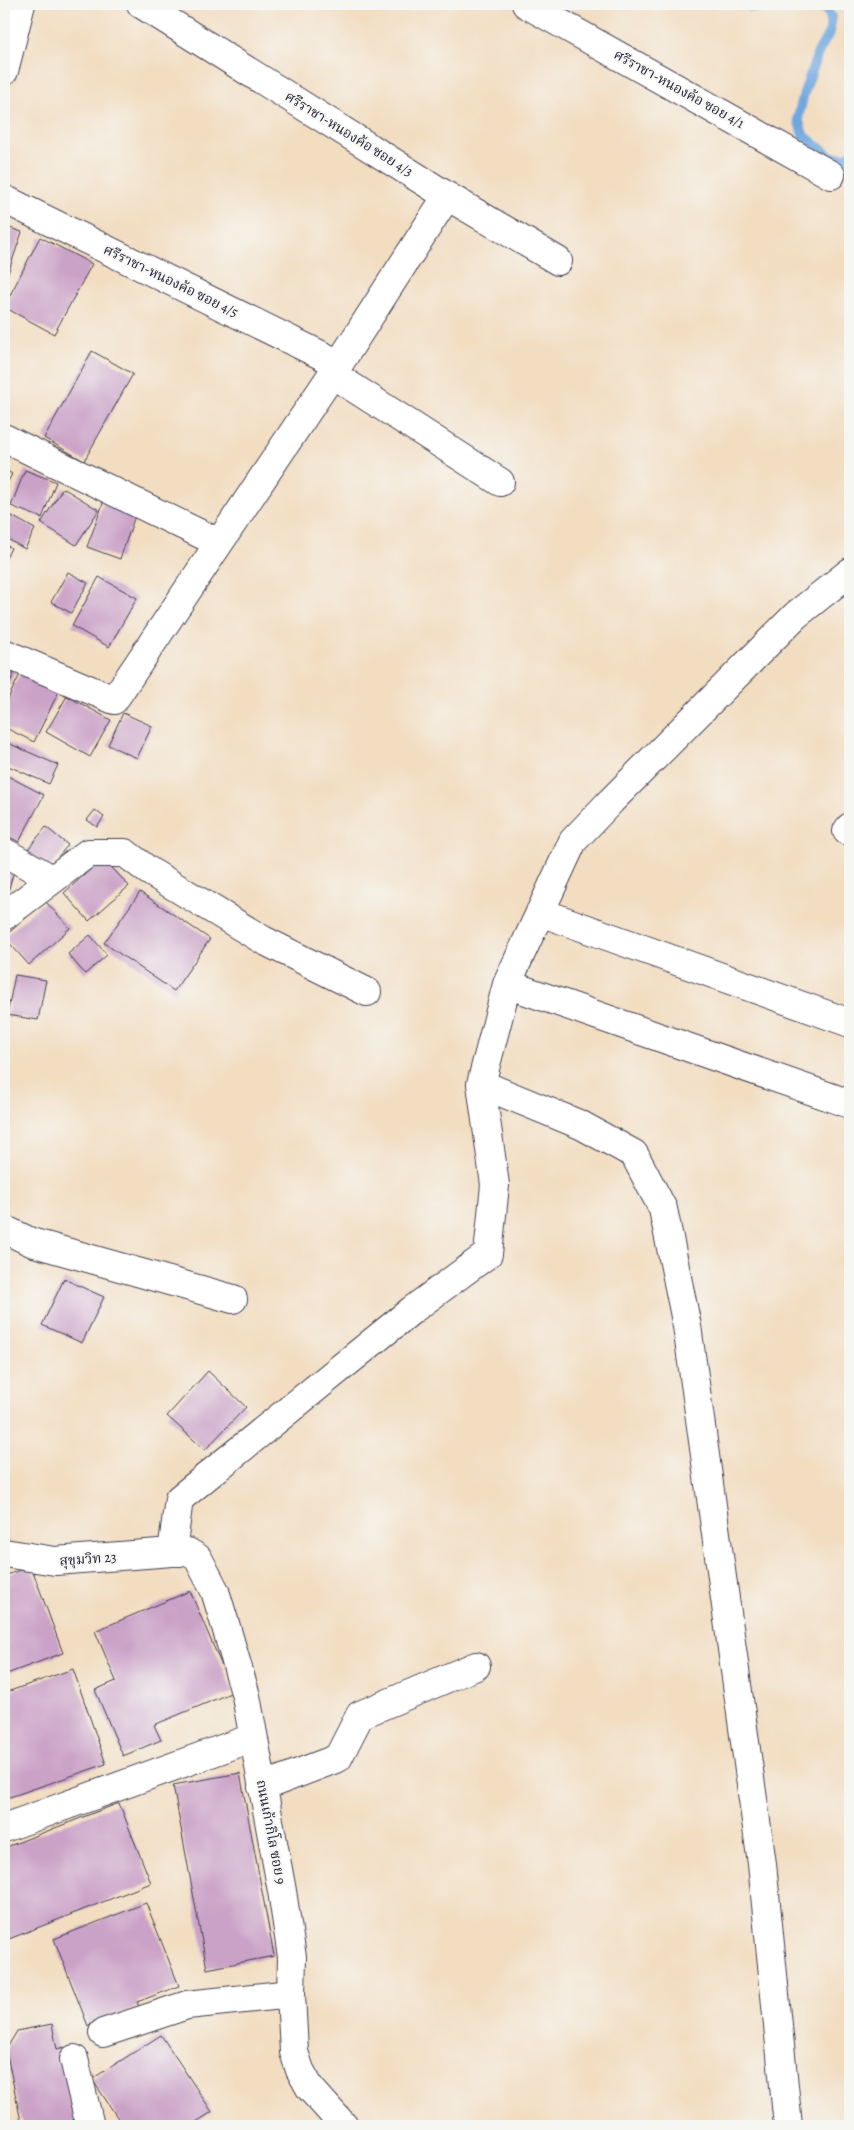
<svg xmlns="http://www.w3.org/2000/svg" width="854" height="2130" font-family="Alegreya,'Noto Serif Thai',serif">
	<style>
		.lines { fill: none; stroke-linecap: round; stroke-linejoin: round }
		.stream { stroke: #70a7df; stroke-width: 10 }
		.building { fill: #caa1c7 }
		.minor-casing { stroke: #413e4f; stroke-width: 30 }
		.minor { stroke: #fff; stroke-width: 28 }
		.labels { text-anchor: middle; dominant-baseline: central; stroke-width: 4.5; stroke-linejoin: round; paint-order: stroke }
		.street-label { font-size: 14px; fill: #22223b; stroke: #f6f6f2 }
	</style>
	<rect width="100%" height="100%" fill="#f6f6f2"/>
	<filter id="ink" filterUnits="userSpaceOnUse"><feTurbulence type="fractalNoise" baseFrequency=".02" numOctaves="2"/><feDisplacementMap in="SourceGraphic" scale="10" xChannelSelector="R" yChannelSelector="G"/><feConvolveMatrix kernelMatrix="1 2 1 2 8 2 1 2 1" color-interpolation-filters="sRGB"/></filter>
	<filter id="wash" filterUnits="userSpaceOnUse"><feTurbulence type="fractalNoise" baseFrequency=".0096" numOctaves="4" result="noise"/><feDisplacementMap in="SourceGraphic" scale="20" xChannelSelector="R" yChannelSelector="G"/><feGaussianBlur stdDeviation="1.12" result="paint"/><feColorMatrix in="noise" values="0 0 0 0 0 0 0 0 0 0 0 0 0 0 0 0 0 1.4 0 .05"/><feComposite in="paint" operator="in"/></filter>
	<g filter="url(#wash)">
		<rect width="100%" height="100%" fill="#f2ddc1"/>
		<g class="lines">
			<!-- stream -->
			<path class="stream" d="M746 4 751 7 824 8 831 16 830 31 818 53 804 93 798 118 803 135 831 157 847 158 850 155"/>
		</g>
		<g id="blocks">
			<!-- building -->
			<path class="building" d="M4 226 22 232 4 285Z
				M40 237 92 264 54 334 4 307Z
				M92 351 133 374 84 461 44 438Z
				M4 469 12 474 4 489Z
				M25 470 56 482 42 518 11 506Z
				M63 488 99 510 76 545 41 523Z
				M105 498 137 510 120 559 87 547Z
				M10 515 35 529 25 549 4 537V526Z
				M4 544 11 548 4 562Z
				M68 572 88 583 71 613 51 602Z
				M99 577 137 598 109 647 72 626Z
				M4 661 17 667 4 695Z
				M22 670 60 689 34 742 4 727V707Z
				M67 696 111 720 90 757 46 732Z
				M123 713 152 726 137 758 108 745Z
				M8 743 58 765 49 784 4 764V751Z
				M4 774 44 795 19 842 4 834Z
				M95 810 104 817 97 827 87 820Z
				M46 827 68 845 46 871 24 854Z
				M103 858 129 886 89 921 64 893Z
				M4 868 14 871 7 895 4 894Z
				M140 892 210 939 174 991 104 943Z
				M45 901 70 928 29 965 4 937Z
				M90 935 107 955 85 974 68 954Z
				M15 975 46 980 38 1020 7 1015Z
				M64 1279 104 1297 82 1343 42 1325Z
				M208 1371 246 1407 205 1450 167 1416Z
				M31 1566 63 1653 4 1675V1576Z
				M190 1591 233 1692 154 1725 161 1740 123 1756 95 1690 116 1681 95 1631Z
				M73 1669 106 1764 4 1799V1693Z
				M240 1773 274 1956 207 1969 173 1785Z
				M119 1803 151 1883 4 1941V1848Z
				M146 1903 179 1986 137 2002 139 2006 88 2026 54 1939Z
				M52 2024 57 2049 64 2047 80 2126H22L6 2050 17 2031Z
				M161 2035 212 2112 190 2126H123L92 2079Z"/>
		</g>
	</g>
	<g filter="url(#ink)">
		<use href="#blocks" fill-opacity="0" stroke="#413e4f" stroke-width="1"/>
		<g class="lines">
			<defs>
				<path id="minor" d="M141 4 447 196 558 261
					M526 4 831 175
					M4 71 21 4
					M4 199 339 364
					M332 374 500 482
					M4 438 219 543
					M4 653 114 700 339 364 447 196
					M847 831 850 827
					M4 852 52 879
					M540 912 850 1023
					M4 916 88 853H125L149 871 263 940 367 992
					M507 984 850 1104
					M481 1084 581 1125 634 1154 663 1209 687 1326 762 1864 788 2126
					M4 1229 31 1242 233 1299
					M172 1552 179 1499 412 1310 488 1254 495 1185 481 1084 507 984 573 841 611 801 796 615 850 572
					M4 1553 55 1561 172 1552H188L198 1558 215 1591 226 1627 246 1696 282 1891 292 1957 291 1994 294 2052 300 2070 310 2088 344 2126
					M262 1787 338 1758 360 1715 476 1666
					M4 1828 252 1738
					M103 2033 187 2005 291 1994
					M74 2059 90 2126"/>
			</defs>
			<!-- minor casing -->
			<use href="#minor" class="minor-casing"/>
			<!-- minor -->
			<use href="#minor" class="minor"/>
		</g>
	</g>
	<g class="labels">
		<!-- street labels -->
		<g class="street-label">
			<text transform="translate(679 89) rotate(29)">ศรีราชา-หนองค้อ ซอย 4/1</text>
			<text transform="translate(349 134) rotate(32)">ศรีราชา-หนองค้อ ซอย 4/3</text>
			<text transform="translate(171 281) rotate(26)">ศรีราชา-หนองค้อ ซอย 4/5</text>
			<text transform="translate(88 1559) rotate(-4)">สุขุมวิท 23</text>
			<text transform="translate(271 1832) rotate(79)">ถนนเก้ากิโล ซอย 9</text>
		</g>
	</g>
	<!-- margin -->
	<rect width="854" height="2130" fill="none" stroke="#f6f6f2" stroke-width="20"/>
</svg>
